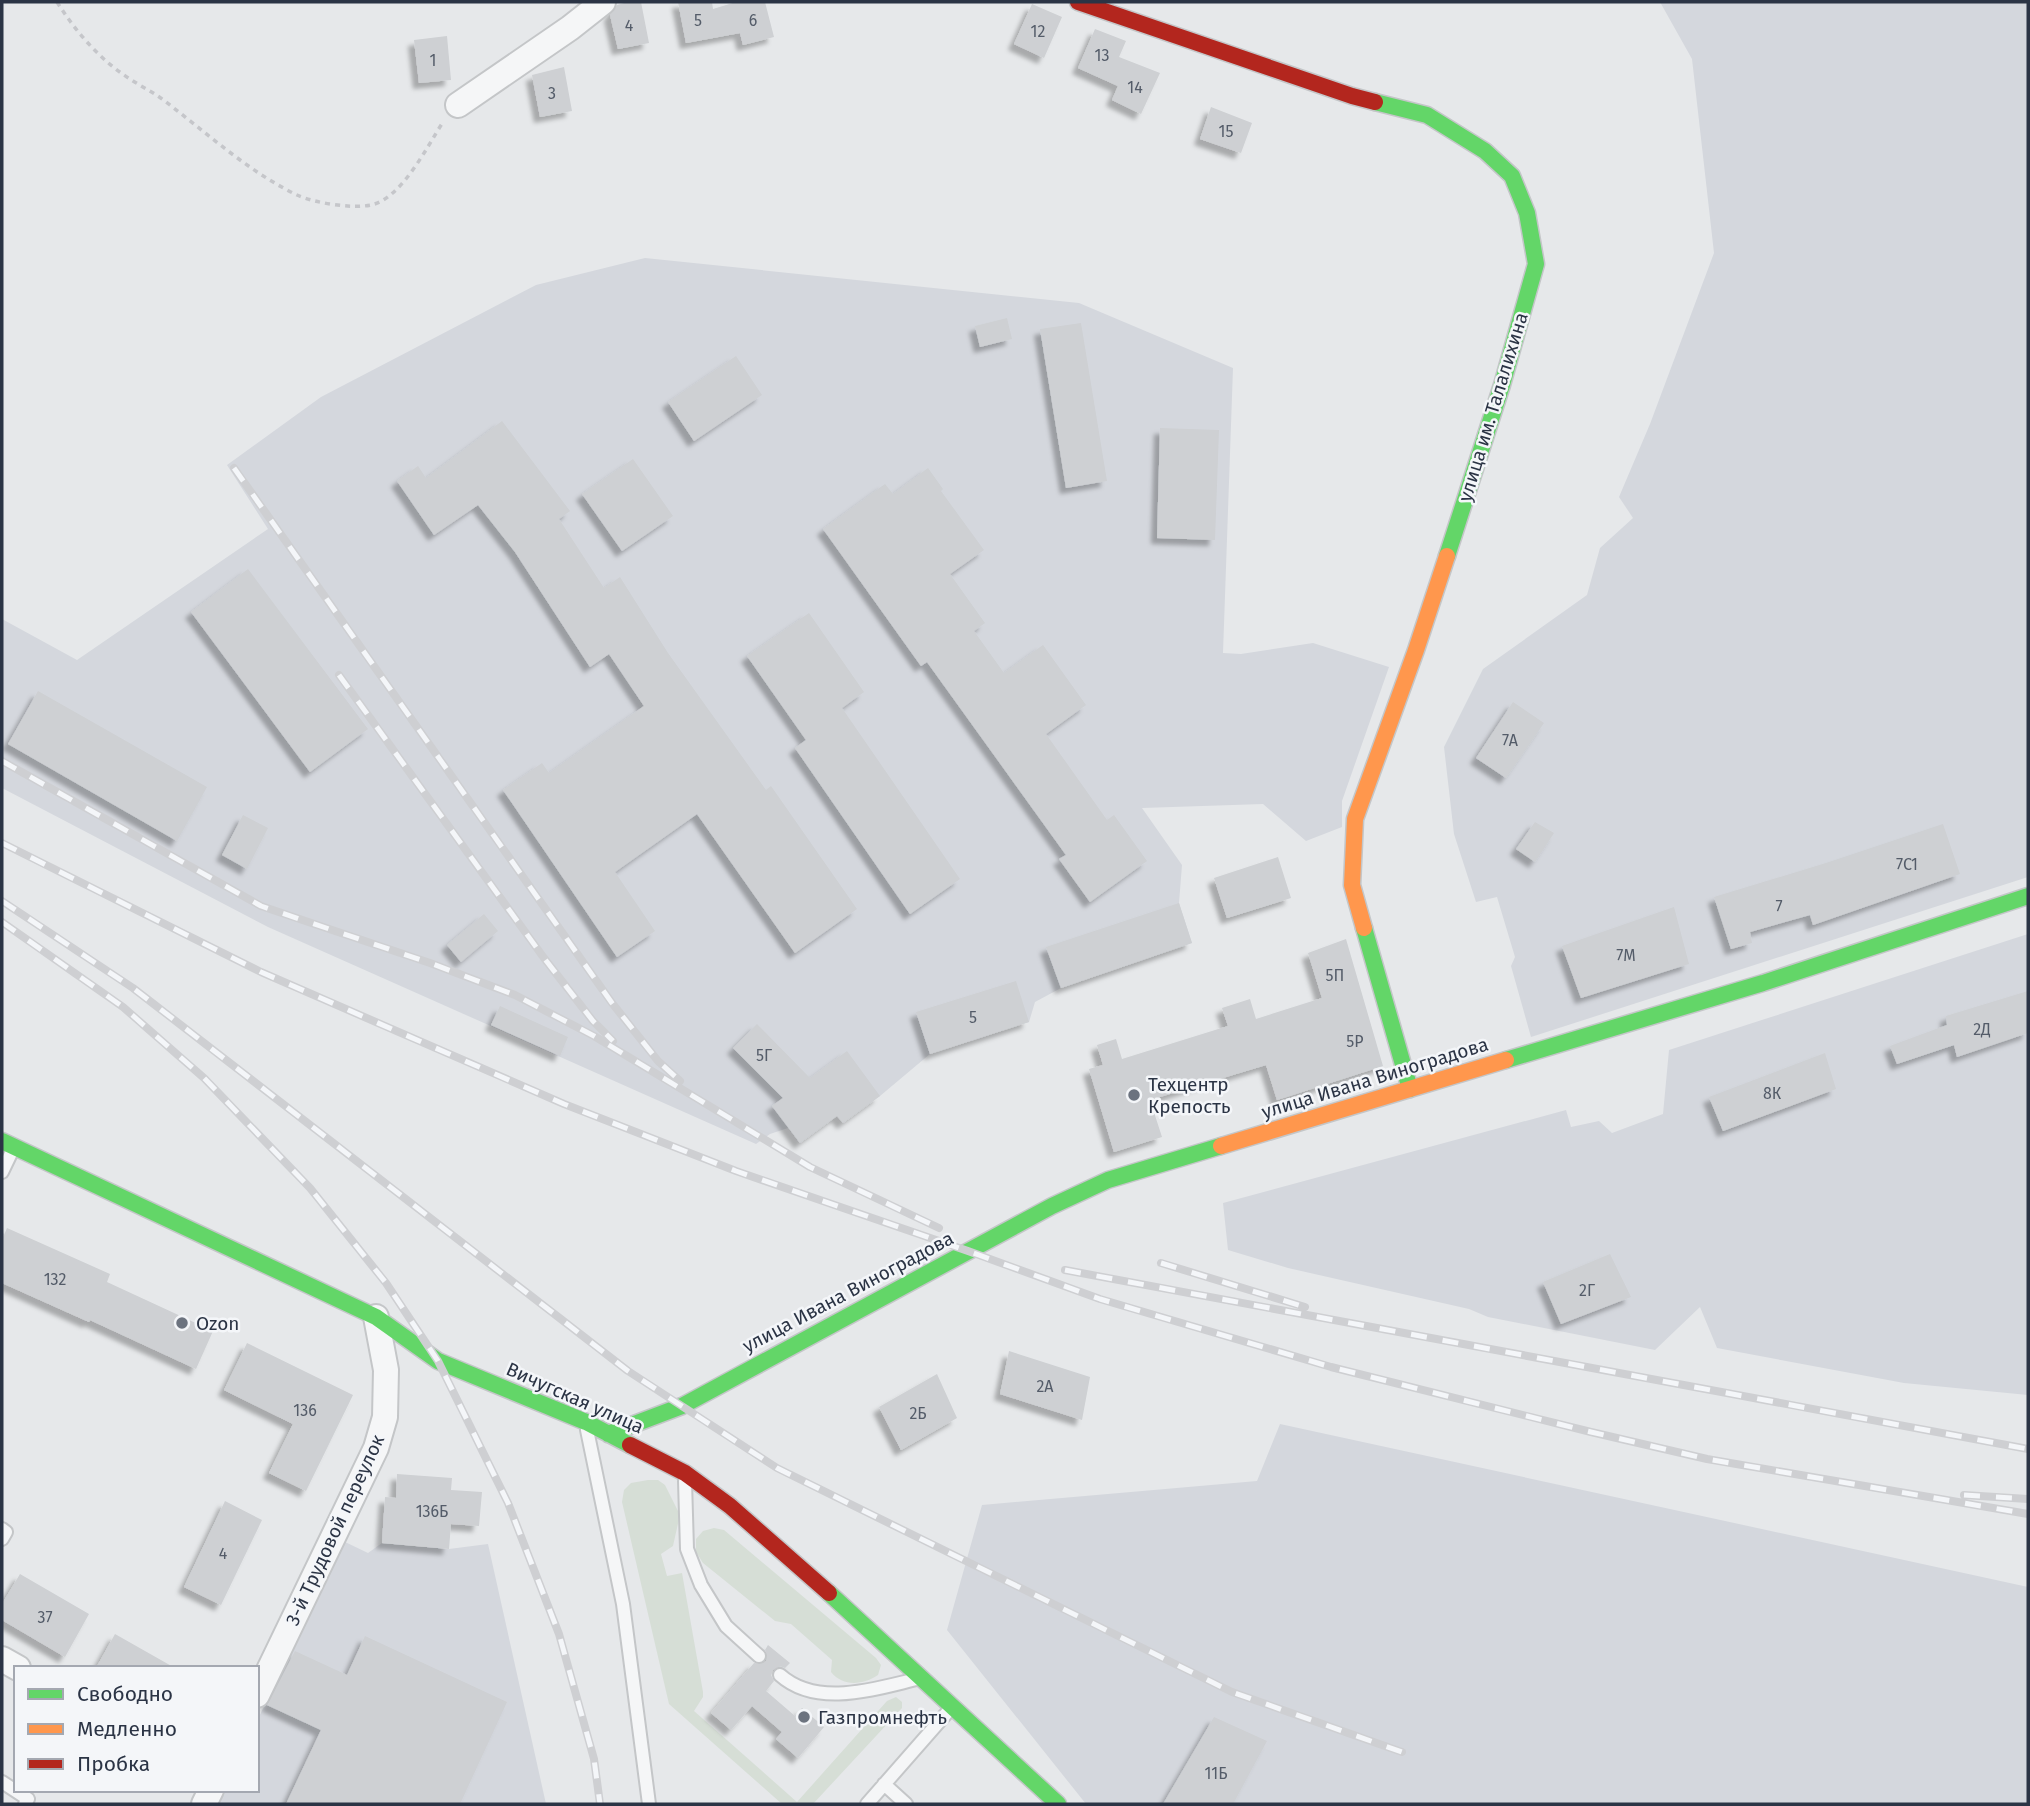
<svg xmlns="http://www.w3.org/2000/svg" width="2030" height="1806" font-family="'Fira Sans',sans-serif">
	<style>
		.built { fill: #d4d7dd }
		.green { fill: #d6ded6 }
		.building { fill: #ced0d3; filter: url(#shadow) }
		.lines { fill: none; stroke-linecap: round; stroke-linejoin: round }
		.lane-casing { stroke: #c4c6c8; stroke-width: 16 }
		.street-casing { stroke: #c4c6c8; stroke-width: 28 }
		.fast-casing { stroke: #c4c6c8; stroke-width: 19 }
		.slow-casing { stroke: #c4c6c8; stroke-width: 19 }
		.jam-casing { stroke: #c4c6c8; stroke-width: 19 }
		.path { stroke: #c5c6ca; stroke-width: 3.5; stroke-dasharray: 5 5; stroke-linecap: butt }
		.lane { stroke: #f5f6f7; stroke-width: 12 }
		.street { stroke: #f5f6f7; stroke-width: 24 }
		.fast { stroke: #63d668; stroke-width: 16 }
		.slow { stroke: #ff974d; stroke-width: 16 }
		.jam { stroke: #b3261e; stroke-width: 16 }
		.rail-casing { stroke: #cecfd2; stroke-width: 8 }
		.rail { stroke: #f4f6f9; stroke-width: 5; stroke-dasharray: 16; stroke-linecap: butt }
		.poi-dot { fill: #6c737f; stroke: #f4f6f9; stroke-width: 2.5 }
		.labels { text-anchor: middle; dominant-baseline: central; stroke-width: 5; stroke-linejoin: round; paint-order: stroke }
		.number-label { font-size: 16px; fill: #545c69 }
		.street-label { font-size: 19px; fill: #2b3445; stroke: #f4f6f9 }
		.poi-label { font-size: 19px; fill: #2b3445; stroke: #f4f6f9; text-anchor: start }
	</style>
	<defs>
		<filter id="shadow"><feDropShadow dx="-6" dy="6" stdDeviation="2" flood-color="#0004"/></filter>
	</defs>
	<rect width="100%" height="100%" fill="#e6e8ea"/>
	<!-- built -->
	<path class="built" d="M1660 2H2028V877L1531 1037 1511 966 1515 957 1497 897 1476 902 1454 834 1444 747 1483 669 1587 595 1600 548 1633 518 1619 497 1650 424 1714 253 1692 59Z
		M645 258 1079 303 1233 368 1223 653 1241 654 1313 643 1389 667 1342 801V827L1306 841 1263 804 1142 808 1182 865 1179 903 1192 943 1061 988 1035 1002 1029 1022 930 1054 880 1096 843 1123 837 1116 800 1143 788 1128 770 1134 756 1144 268 927 2 788V619L77 660 268 529 227 465 321 397 536 285Z
		M2028 934V1395L1904 1383 1717 1348 1700 1307 1655 1350 1488 1317 1469 1309 1288 1268 1228 1250 1223 1203 1566 1110 1571 1127 1599 1121 1612 1133 1663 1114 1669 1050Z
		M1280 1424 2028 1587V1804H1086L947 1630 982 1505 1257 1481Z
		M343 1541 368 1553 382 1543 449 1549 488 1544 546 1804H217L224 1790H257V1721Z"/>
	<!-- green -->
	<path class="green" d="M648 1480H658L665 1485 678 1511 679 1519 673 1546 661 1554 667 1576 682 1573 703 1692V1697L694 1711 797 1802 887 1701 896 1697 902 1702V1708L813 1804H782L669 1704 622 1502 624 1490 631 1483Z
		M714 1528 724 1530 876 1658 881 1665 878 1675C863 1685 843 1687 831 1672L832 1660 791 1624 775 1621 703 1563 696 1552V1539L703 1531Z"/>
	<!-- building -->
	<path class="building" d="M628 2H641L649 43 618 49 610 15 617 5Z
		M678 2H712L713 9 736 2H765L774 37 743 45 740 33 686 43Z
		M1032 4 1062 17 1044 58 1014 44Z
		M1095 29 1126 41 1119 57 1160 73 1141 114 1112 100 1118 86 1078 68Z
		M447 36 451 80 419 83 414 40Z
		M564 67 572 111 540 117 532 75Z
		M1211 107 1252 123 1241 153 1200 139Z
		M1007 318 1012 339 980 347 975 326Z
		M1081 323 1107 481 1066 488 1040 329Z
		M736 356 762 395 694 441 668 402Z
		M502 421 570 511 559 519 604 588 620 577 668 653 766 790 771 786 857 909 795 953 697 814 615 872 655 931 617 957 503 790 542 763 549 773 644 706 609 654 590 667 515 552 478 505 434 535 397 481 418 466 426 478Z
		M1160 428 1219 430 1215 540 1157 538Z
		M633 459 673 516 622 551 582 494Z
		M928 468 943 489 941 491 984 550 950 574 985 623 974 631 1004 673 1043 645 1086 705 1046 734 1107 820 1114 815 1147 861 1090 902 1059 859 1066 855 927 662 921 666 823 529 885 484 893 494Z
		M248 569 368 729 310 772 191 612Z
		M809 613 864 692 842 708 960 879 910 914 795 748 806 740 747 656Z
		M38 691 207 787 177 841 8 744Z
		M1513 702 1544 723 1506 778 1476 758Z
		M243 815 268 828 247 869 222 855Z
		M1535 822 1554 833 1535 862 1516 849Z
		M1943 824 1960 874 1813 925 1810 915 1750 932 1752 943 1731 949 1714 897 1826 863Z
		M1278 857 1291 898 1227 918 1214 878Z
		M1179 903 1192 943 1061 988 1046 947Z
		M1674 907 1689 964 1581 998 1562 946Z
		M484 914 498 931 461 962 447 945Z
		M1346 939 1383 1066 1277 1100 1266 1065 1150 1100 1162 1137 1114 1152 1089 1069 1103 1065 1097 1045 1116 1039 1122 1059 1228 1026 1222 1008 1250 999 1256 1019 1322 998 1308 953Z
		M1016 981 1029 1022 930 1054 916 1012Z
		M2028 991V1033L1957 1057 1954 1045 1897 1064 1890 1046 1947 1025 1946 1016Z
		M500 1006 568 1037 560 1056 491 1025Z
		M757 1024 810 1078 847 1051 880 1096 843 1123 837 1116 800 1143 772 1106 783 1098 733 1048Z
		M1825 1053 1836 1089 1723 1131 1709 1097Z
		M7 1228 110 1274 107 1282 213 1331 196 1369 90 1320 89 1322 2 1283V1240Z
		M1610 1254 1631 1297 1561 1324 1543 1282Z
		M247 1343 353 1395 306 1491 269 1473 293 1424 224 1390Z
		M1009 1351 1090 1377 1082 1420 1000 1394Z
		M937 1374 957 1418 901 1450 879 1407Z
		M397 1474 452 1478 451 1490 482 1492 479 1526 451 1524 449 1549 382 1543 385 1497 396 1498Z
		M225 1501 262 1520 221 1605 184 1587Z
		M20 1574 89 1614 65 1657 2 1620V1604Z
		M115 1634 175 1668H96Z
		M365 1636 507 1702 460 1804H286L321 1730 267 1705 295 1651 347 1675Z
		M768 1645 790 1663 785 1668 780 1666 773 1670 771 1675 774 1681 766 1691 795 1716 802 1708 824 1727 798 1758 776 1739 782 1732 752 1706 731 1730 711 1713 754 1663 761 1664 766 1661 767 1654 765 1650Z
		M1214 1717 1267 1741 1233 1804H1163Z"/>
	<g class="lines">
		<defs>
			<path id="lane" d="M2 1172 14 1147
				M587 1430 623 1604 649 1804
				M685 1481 687 1549 701 1585 726 1626 759 1656
				M2 1529 6 1532 2 1539
				M780 1675C817 1708 874 1689 917 1679
				M2 1782 28 1799 25 1804
				M884 1784 906 1804
				M867 1804 952 1707"/>
			<path id="street" d="M458 105 570 28 603 2
				M2 1659 18 1668
				M257 1695 376 1448 385 1417 386 1370 376 1317
				M204 1804 211 1790"/>
			<path id="fast" d="M1375 102 1427 115 1485 151 1512 176 1527 213 1536 264 1502 385 1447 556
				M1364 928 1410 1089
				M1506 1060 1763 983 2028 896
				M2 1141 376 1317 438 1361 586 1422 630 1445
				M608 1434 682 1406 1052 1206 1108 1180 1221 1146
				M829 1593 1058 1804"/>
			<path id="slow" d="M1364 928 1352 885 1355 819 1416 650 1447 556
				M1221 1146 1506 1060"/>
			<path id="jam" d="M1078 2 1352 96 1375 102
				M630 1445 685 1473 730 1506 829 1593"/>
		</defs>
		<!-- lane casing -->
		<use href="#lane" class="lane-casing"/>
		<!-- street casing -->
		<use href="#street" class="street-casing"/>
		<!-- fast casing -->
		<use href="#fast" class="fast-casing"/>
		<!-- slow casing -->
		<use href="#slow" class="slow-casing"/>
		<!-- jam casing -->
		<use href="#jam" class="jam-casing"/>
		<!-- path -->
		<path class="path" d="M57 2C76 32 100 60 130 79 142 87 155 93 166 102 208 134 249 172 297 195 314 203 352 209 371 205 401 199 427 147 443 122"/>
		<!-- lane -->
		<use href="#lane" class="lane"/>
		<!-- street -->
		<use href="#street" class="street"/>
		<!-- fast -->
		<use href="#fast" class="fast"/>
		<!-- slow -->
		<use href="#slow" class="slow"/>
		<!-- jam -->
		<use href="#jam" class="jam"/>
		<defs>
			<path id="rail" d="M234 468 612 1003 658 1061 680 1081
				M339 675 544 958 593 1021 613 1041
				M2 761 261 906 430 963 515 995 594 1036 810 1167 939 1228
				M2 843 261 972 564 1104 736 1171 968 1251 1100 1299 1331 1367 1591 1432 1707 1459 2028 1514
				M2 901 133 988 628 1371 777 1468 1232 1692 1402 1752
				M2 922 123 1007 204 1078 310 1188 386 1283 438 1361 508 1503 559 1634 594 1759 600 1804
				M1161 1263 1305 1307
				M1065 1270 2028 1449
				M1964 1495 2028 1499"/>
		</defs>
		<!-- rail casing -->
		<use href="#rail" class="rail-casing"/>
		<!-- rail -->
		<use href="#rail" class="rail"/>
	</g>
	<!-- markers -->
	<g class="poi-dot">
		<circle cx="1134" cy="1095" r="7"/>
		<circle cx="182" cy="1323" r="7"/>
		<circle cx="804" cy="1717" r="7"/>
	</g>
	<g class="labels">
		<!-- number labels -->
		<g class="number-label">
			<text x="698" y="20">5</text>
			<text x="753" y="20">6</text>
			<text x="629" y="25">4</text>
			<text x="1038" y="31">12</text>
			<text x="1102" y="55">13</text>
			<text x="433" y="60">1</text>
			<text x="1135" y="87">14</text>
			<text x="552" y="93">3</text>
			<text x="1226" y="131">15</text>
			<text x="1510" y="740">7А</text>
			<text x="1907" y="864">7С1</text>
			<text x="1779" y="906">7</text>
			<text x="1626" y="955">7М</text>
			<text x="1335" y="975">5П</text>
			<text x="973" y="1017">5</text>
			<text x="1982" y="1029">2Д</text>
			<text x="1355" y="1041">5Р</text>
			<text x="764" y="1055">5Г</text>
			<text x="1772" y="1093">8К</text>
			<text x="55" y="1279">132</text>
			<text x="1587" y="1290">2Г</text>
			<text x="1045" y="1386">2А</text>
			<text x="305" y="1410">136</text>
			<text x="918" y="1413">2Б</text>
			<text x="432" y="1511">136Б</text>
			<text x="223" y="1553">4</text>
			<text x="45" y="1617">37</text>
			<text x="1216" y="1773">11Б</text>
		</g>
		<!-- street labels -->
		<g class="street-label">
			<text transform="translate(1493 407) rotate(-73)">улица им. Талалихина</text>
			<text transform="translate(1375 1078) rotate(-17)">улица Ивана Виноградова</text>
			<text transform="translate(848 1292) rotate(-28)">улица Ивана Виноградова</text>
			<text transform="translate(575 1398) rotate(24)">Вичугская улица</text>
			<text transform="translate(335 1530) rotate(-65)">3-й Трудовой переулок</text>
		</g>
		<!-- poi labels -->
		<g class="poi-label">
			<text x="1148" y="1084">Техцентр<tspan x="1148" dy="22">Крепость</tspan></text>
			<text x="196" y="1323">Ozon</text>
			<text x="818" y="1717">Газпромнефть</text>
		</g>
	</g>
	<!-- border -->
	<rect width="2030" height="1806" fill="none" stroke="#2b3445" stroke-width="7"/>
	<!-- legend -->
	<rect x="14" y="1666" width="245" height="126" fill="#f4f6f9" stroke="#a4a8b1" stroke-width="2"/>
	<rect x="28" y="1689" width="35" height="10" fill="#63d668" stroke="#a4a8b1" stroke-width="2"/>
	<text x="77" y="1701" font-size="21" fill="#2b3445">Свободно</text>
	<rect x="28" y="1724" width="35" height="10" fill="#ff974d" stroke="#a4a8b1" stroke-width="2"/>
	<text x="77" y="1736" font-size="21" fill="#2b3445">Медленно</text>
	<rect x="28" y="1759" width="35" height="10" fill="#b3261e" stroke="#a4a8b1" stroke-width="2"/>
	<text x="77" y="1771" font-size="21" fill="#2b3445">Пробка</text>
</svg>
